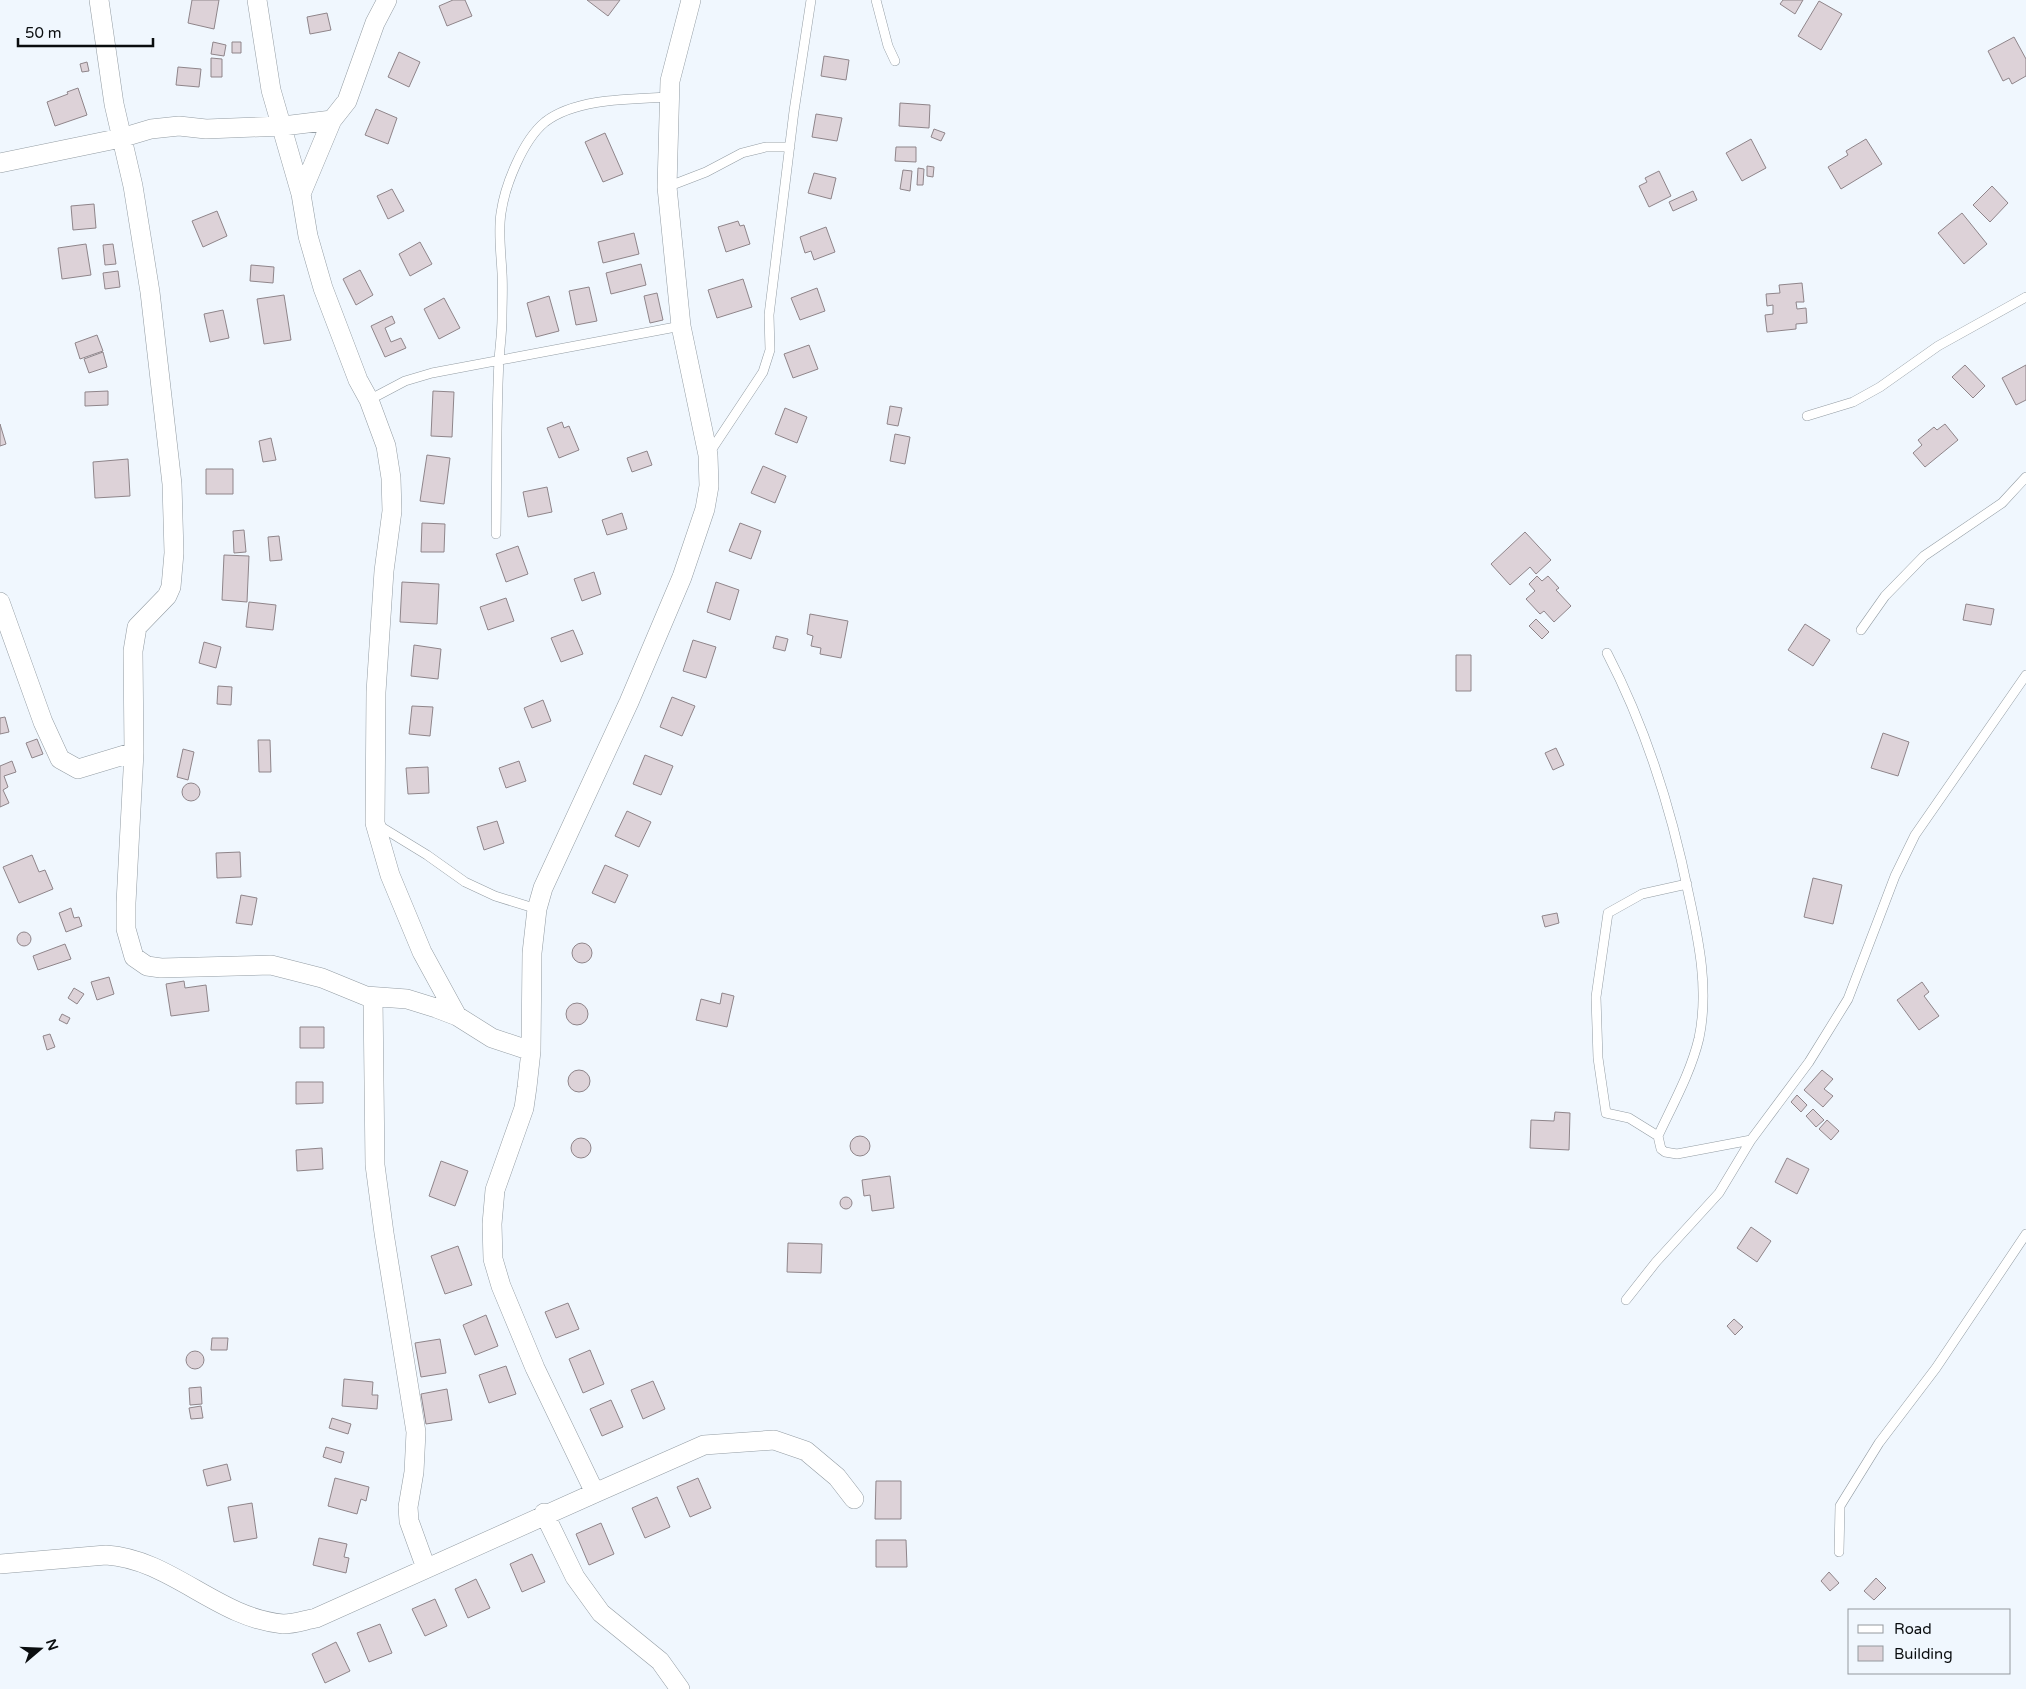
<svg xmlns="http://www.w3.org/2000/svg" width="2026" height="1689" font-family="'Varela Round',sans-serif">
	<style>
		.building { fill: #ddd2d8; stroke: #8f858a }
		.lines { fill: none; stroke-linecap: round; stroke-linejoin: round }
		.lane-casing { stroke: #939ca3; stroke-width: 10 }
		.street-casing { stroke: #939ca3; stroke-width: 20 }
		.lane { stroke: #fff; stroke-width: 9 }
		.street { stroke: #fff; stroke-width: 19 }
	</style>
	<rect width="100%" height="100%" fill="#f0f7fe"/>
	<!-- building -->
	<path class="building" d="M192 0H219L214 29 188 23Z
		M453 0H465L472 16 447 26 439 6Z
		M587 0H620L608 16Z
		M1783 0H1803L1795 14 1780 4Z
		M1819 1 1842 14 1821 50 1798 36Z
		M327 13 331 30 310 34 307 17Z
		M2014 37 2026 59V76L2012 84 2009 78 2003 81 1988 51Z
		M213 42 226 45 224 56 211 54Z
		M232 42H241V53H232Z
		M399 52 420 62 409 87 388 77Z
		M824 56 849 60 846 80 821 76Z
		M211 58 222 59V77H211Z
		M87 62 89 71 82 72 80 64Z
		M178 67 201 69 199 87 176 85Z
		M78 88 87 115 55 126 47 102 68 94 67 92Z
		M900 103 930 105 929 128 899 126Z
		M376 109 397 118 388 144 365 135Z
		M816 114 842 118 837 141 812 137Z
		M934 129 945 133 941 141 931 137Z
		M605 133 623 174 603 182 585 142Z
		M1751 139 1766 168 1742 181 1726 153Z
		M1866 139 1882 164 1841 189 1828 167 1848 155 1846 151Z
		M896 147H916V162L895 161Z
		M927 166 934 167 933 177 927 176Z
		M918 168 924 169 923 185H917Z
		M903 170 912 171 910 191 900 189Z
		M1659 171 1671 196 1649 207 1639 186 1647 182 1645 178Z
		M814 173 836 178 831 199 808 193Z
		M1992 186 2008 203 1990 222 1973 205Z
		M392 189 404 211 388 219 377 196Z
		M1693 191 1697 200 1673 211 1669 202Z
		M94 204 96 228 73 230 71 206Z
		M217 211 227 236 203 247 192 221Z
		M1962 213 1987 244 1964 264 1938 233Z
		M738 221 740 226 744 225 750 244 726 252 718 227Z
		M826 227 835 252 814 260 811 251 805 253 800 237Z
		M634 233 639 254 603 263 598 242Z
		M420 242 432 264 410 276 399 254Z
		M86 244 91 275 62 279 58 248Z
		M113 244 116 264 105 265 103 245Z
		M641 264 646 285 611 294 606 273Z
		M251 265 274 267 273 283 250 281Z
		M360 270 373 295 356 305 343 279Z
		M118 271 120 287 105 289 103 273Z
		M743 279 752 307 717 318 708 290Z
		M1802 283 1804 302H1796L1797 309 1806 308 1807 323 1796 324V329L1767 332 1765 315 1773 314V305L1767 306 1766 294 1780 293 1779 285Z
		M589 287 597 321 576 325 569 291Z
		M817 288 825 311 800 320 791 298Z
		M657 293 663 320 650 323 644 296Z
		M284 295 291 340 264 344 257 299Z
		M549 296 559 331 536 337 527 303Z
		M444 298 460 328 439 339 424 309Z
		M223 310 229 338 210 342 204 314Z
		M392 316 395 323 385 328 391 342 401 338 406 348 385 357 371 326Z
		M97 335 103 351 80 359 75 343Z
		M809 345 818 369 793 378 784 354Z
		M103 352 107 367 89 373 84 359Z
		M1965 365 1985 386 1973 398 1952 377Z
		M2026 365V400L2016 405 2002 378Z
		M108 391V405L85 406V392Z
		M433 391 454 392 452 437 431 436Z
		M890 406 902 408 898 426 887 424Z
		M785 408 807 417 797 443 775 434Z
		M562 422 564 428 569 426 579 450 559 458 547 428Z
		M0 424 6 444 0 446Z
		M1945 424 1958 440 1925 467 1913 453 1922 445 1918 440 1934 427 1937 430Z
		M895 434 910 437 905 464 890 461Z
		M271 438 276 460 263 462 259 441Z
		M647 451 652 465 632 472 627 458Z
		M427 455 450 458 444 504 420 501Z
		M128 459 130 496 95 498 93 462Z
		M763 466 786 476 775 503 751 493Z
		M206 469H233V494H206Z
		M547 487 552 512 528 517 523 492Z
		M622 513 627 529 607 535 602 520Z
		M422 523 445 524 444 552H421Z
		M740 523 761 531 751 559 729 551Z
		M244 530 246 552 234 553 233 531Z
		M1525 532 1551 560 1536 574 1530 567 1510 585 1491 564Z
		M279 536 282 560 270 561 268 537Z
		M518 546 528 574 506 582 496 554Z
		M224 555 249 556 247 602 222 600Z
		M594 572 601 594 582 601 574 579Z
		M1537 576 1542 581 1548 576 1559 588 1556 590 1571 606 1554 622 1544 611 1540 614 1526 599 1535 591 1529 584Z
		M402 582 439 584 437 624 400 622Z
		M716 582 739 590 730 620 707 612Z
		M506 598 514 621 488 630 480 607Z
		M249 602 276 605 273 630 246 627Z
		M1966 604 1994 609 1991 625 1963 620Z
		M810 614 848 621 841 658 820 654 821 648 811 646 813 636 807 634Z
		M1536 619 1549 632 1542 639 1529 626Z
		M1805 624 1830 640 1813 666 1788 650Z
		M573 630 583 654 561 662 551 638Z
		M776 636 788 639 785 651 773 648Z
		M693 640 716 647 706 678 683 671Z
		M204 642 221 647 216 668 199 663Z
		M414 645 441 649 438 679 411 676Z
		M1456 655H1471V691H1456Z
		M218 686 232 687 231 705 217 704Z
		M672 697 695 706 682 736 660 727Z
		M543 700 551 721 532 728 524 708Z
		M412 706 433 707 430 736 409 734Z
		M5 717 9 732 0 734V718Z
		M1883 733 1909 742 1898 776 1871 768Z
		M37 739 43 754 32 758 26 743Z
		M258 740H270L271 772H259Z
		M1556 748 1564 765 1553 770 1545 753Z
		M183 749 194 752 188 780 177 777Z
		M645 755 673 766 661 795 633 784Z
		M12 761 16 772 4 776 8 787 3 790 9 803 0 807V766Z
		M519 761 526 781 506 788 499 768Z
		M428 767 429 793 408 794 406 768Z
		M182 792a9 9 0 1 1 18 0a9 9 0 1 1-18 0Z
		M627 811 651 822 639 847 615 836Z
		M497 821 504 843 484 850 477 827Z
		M240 852 241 877 217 878 216 853Z
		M32 855 39 872 45 870 53 889 19 903 3 867Z
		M605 865 628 875 615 903 592 893Z
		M1813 878 1842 885 1833 924 1804 917Z
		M241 895 257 898 252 925 236 923Z
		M71 908 74 918 79 917 82 926 66 932 59 913Z
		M1557 913 1559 923 1545 927 1542 916Z
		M17 939a7 7 0 1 1 14 0a7 7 0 1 1-14 0Z
		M572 953a10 10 0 1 1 20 0a10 10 0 1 1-20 0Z
		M65 944 71 959 38 970 33 956Z
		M109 977 114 994 97 1000 91 982Z
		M184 981 185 988 206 985 209 1011 171 1016 166 984Z
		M1922 982 1929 992 1924 996 1939 1016 1919 1030 1897 1000Z
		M74 988 84 994 77 1004 68 998Z
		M722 993 734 996 727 1027 696 1020 701 999 720 1004Z
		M566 1014a11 11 0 1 1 22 0a11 11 0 1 1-22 0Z
		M62 1014 70 1018 67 1024 59 1020Z
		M300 1027H324V1048H300Z
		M50 1034 55 1047 47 1050 43 1036Z
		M568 1081a11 11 0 1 1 22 0a11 11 0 1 1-22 0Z
		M1822 1070 1833 1079 1824 1089 1833 1096 1823 1107 1804 1090Z
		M296 1082H323V1103L296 1104Z
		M1797 1095 1807 1105 1801 1112 1791 1102Z
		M1813 1109 1824 1120 1816 1127 1806 1116Z
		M1555 1112 1570 1113 1569 1150 1530 1148 1531 1120 1554 1121Z
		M1827 1120 1839 1131 1831 1140 1819 1129Z
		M850 1146a10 10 0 1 1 20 0a10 10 0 1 1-20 0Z
		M571 1148a10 10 0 1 1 20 0a10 10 0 1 1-20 0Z
		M322 1148 323 1169 297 1171 296 1150Z
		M1787 1158 1809 1169 1797 1194 1775 1182Z
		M441 1161 468 1171 455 1206 429 1196Z
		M890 1176 894 1208 872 1211 870 1195 864 1196 862 1180Z
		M840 1203a6 6 0 1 1 12 0a6 6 0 1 1-12 0Z
		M1751 1227 1771 1241 1757 1262 1737 1248Z
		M788 1243 822 1244 821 1273 787 1272Z
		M458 1246 472 1285 445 1294 431 1256Z
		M568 1303 579 1329 556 1338 545 1312Z
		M486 1315 498 1346 475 1355 463 1325Z
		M1734 1319 1743 1327 1735 1335 1727 1326Z
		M212 1338H228L227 1350H211Z
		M440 1339 446 1373 421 1377 415 1343Z
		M590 1350 604 1384 583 1393 569 1359Z
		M186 1360a9 9 0 1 1 18 0a9 9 0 1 1-18 0Z
		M506 1366 516 1394 489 1403 479 1375Z
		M344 1379 373 1382 372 1395H378L377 1409 342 1406Z
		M653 1381 665 1409 643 1419 631 1390Z
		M201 1387 202 1404 190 1405 189 1388Z
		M447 1389 452 1420 426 1424 421 1394Z
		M611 1400 623 1427 602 1436 590 1409Z
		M201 1406 203 1418 191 1419 189 1408Z
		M332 1418 351 1424 348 1434 329 1428Z
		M326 1447 344 1452 341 1463 323 1457Z
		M227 1464 231 1480 207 1486 203 1470Z
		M335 1478 369 1487 366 1501 361 1499 357 1514 328 1506Z
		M698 1478 711 1508 690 1517 677 1487Z
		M876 1481H901V1519H875Z
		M657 1497 670 1527 645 1538 632 1508Z
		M252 1503 257 1538 234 1542 228 1507Z
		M601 1523 614 1554 589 1565 576 1534Z
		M319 1538 347 1544 344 1557 349 1558 346 1573 313 1565Z
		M876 1540H906L907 1567H876Z
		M532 1554 545 1582 522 1592 510 1564Z
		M1829 1572 1839 1583 1830 1591 1821 1581Z
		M1876 1578 1886 1588 1874 1600 1864 1591Z
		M476 1579 490 1608 468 1618 455 1589Z
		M435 1599 447 1626 425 1636 412 1609Z
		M380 1624 392 1653 369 1662 357 1633Z
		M336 1642 350 1671 325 1683 312 1654Z"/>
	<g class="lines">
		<defs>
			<path id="lane" d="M876 0 888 46 895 61
				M667 187 706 172 742 153 766 147H790
				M369 400 405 381 432 373 681 326
				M1807 416 1853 402 1880 387 1938 346 2026 297
				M710 452 763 372 770 350 769 315 794 111 811 0
				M496 534C497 476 496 418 499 360 500 346 502 332 502 318 502 303 503 288 502 273 501 253 498 232 501 213 505 185 523 140 545 122 576 98 632 99 669 97
				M1861 630 1885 596 1924 556 2002 503 2026 477
				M1607 653C1647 730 1672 811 1689 896 1699 942 1709 990 1699 1038 1691 1072 1673 1104 1658 1136L1661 1149 1665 1152 1677 1154 1751 1140
				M378 825 427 855 465 882 495 896 537 909
				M1658 1136 1629 1118 1606 1113 1598 1058 1596 997 1608 913 1642 894 1687 884
				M1626 1300 1656 1262 1719 1193 1751 1140 1809 1062 1848 999 1895 876 1915 835 2026 675
				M1839 1552 1840 1506 1879 1443 1936 1368 2026 1234"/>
			<path id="street" d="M99 0 114 104 133 186 150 292 172 484 174 553 171 587 167 596 137 627 133 651 134 752 126 903V929L134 957 147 966 161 968 271 965 322 978 366 996 407 999 436 1008 457 1016 492 1038 531 1051
				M257 0 271 90 301 194
				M387 0 375 23 347 101 332 120 301 194 308 236 323 288 358 380 369 400 386 446 391 478 392 511 384 571 376 692 375 823 390 875 422 952 457 1016
				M0 163 121 138 151 129 179 126 206 129 283 126 332 120
				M0 602 43 722 60 759 78 769 134 752
				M373 997 375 1165 384 1233 416 1432 414 1472 408 1507 409 1521 426 1568
				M595 1493 704 1445 774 1440 806 1451 837 1477 854 1499
				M544 1513 575 1577 601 1613 660 1661 680 1689
				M0 1564 106 1555C171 1559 217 1618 283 1624 294 1624 305 1620 316 1618L595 1493 535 1368 501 1286 493 1259 492 1224 495 1190 524 1108 527 1087 531 1051 532 953 537 909 543 888 629 702 682 577 705 509 709 486 708 455 681 326 667 187 670 81 691 0"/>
		</defs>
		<!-- lane casing -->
		<use href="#lane" class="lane-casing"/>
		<!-- street casing -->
		<use href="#street" class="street-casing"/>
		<!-- lane -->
		<use href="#lane" class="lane"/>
		<!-- street -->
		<use href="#street" class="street"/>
	</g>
	<!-- legend -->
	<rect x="1848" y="1609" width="162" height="65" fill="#f0f7fe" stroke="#94999e"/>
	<rect x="1858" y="1625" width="25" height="8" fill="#ffffff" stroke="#94999e"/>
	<text x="1894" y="1634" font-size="15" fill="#0a0d0f">Road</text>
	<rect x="1858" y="1646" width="25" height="15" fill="#ddd2d8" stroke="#94999e"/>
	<text x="1894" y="1659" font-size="15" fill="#0a0d0f">Building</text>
	<!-- north arrow -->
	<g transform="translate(40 1649) rotate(71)" stroke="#f0f7fe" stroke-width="4" paint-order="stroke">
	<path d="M0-4L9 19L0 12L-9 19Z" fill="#0a0d0f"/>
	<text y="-8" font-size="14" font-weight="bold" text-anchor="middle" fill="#0a0d0f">N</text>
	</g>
	<!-- scale -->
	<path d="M18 38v8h135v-8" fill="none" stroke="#0a0d0f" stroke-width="2.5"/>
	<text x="25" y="38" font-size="15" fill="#0a0d0f" stroke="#f0f7fe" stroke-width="4" paint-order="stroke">50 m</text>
</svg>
